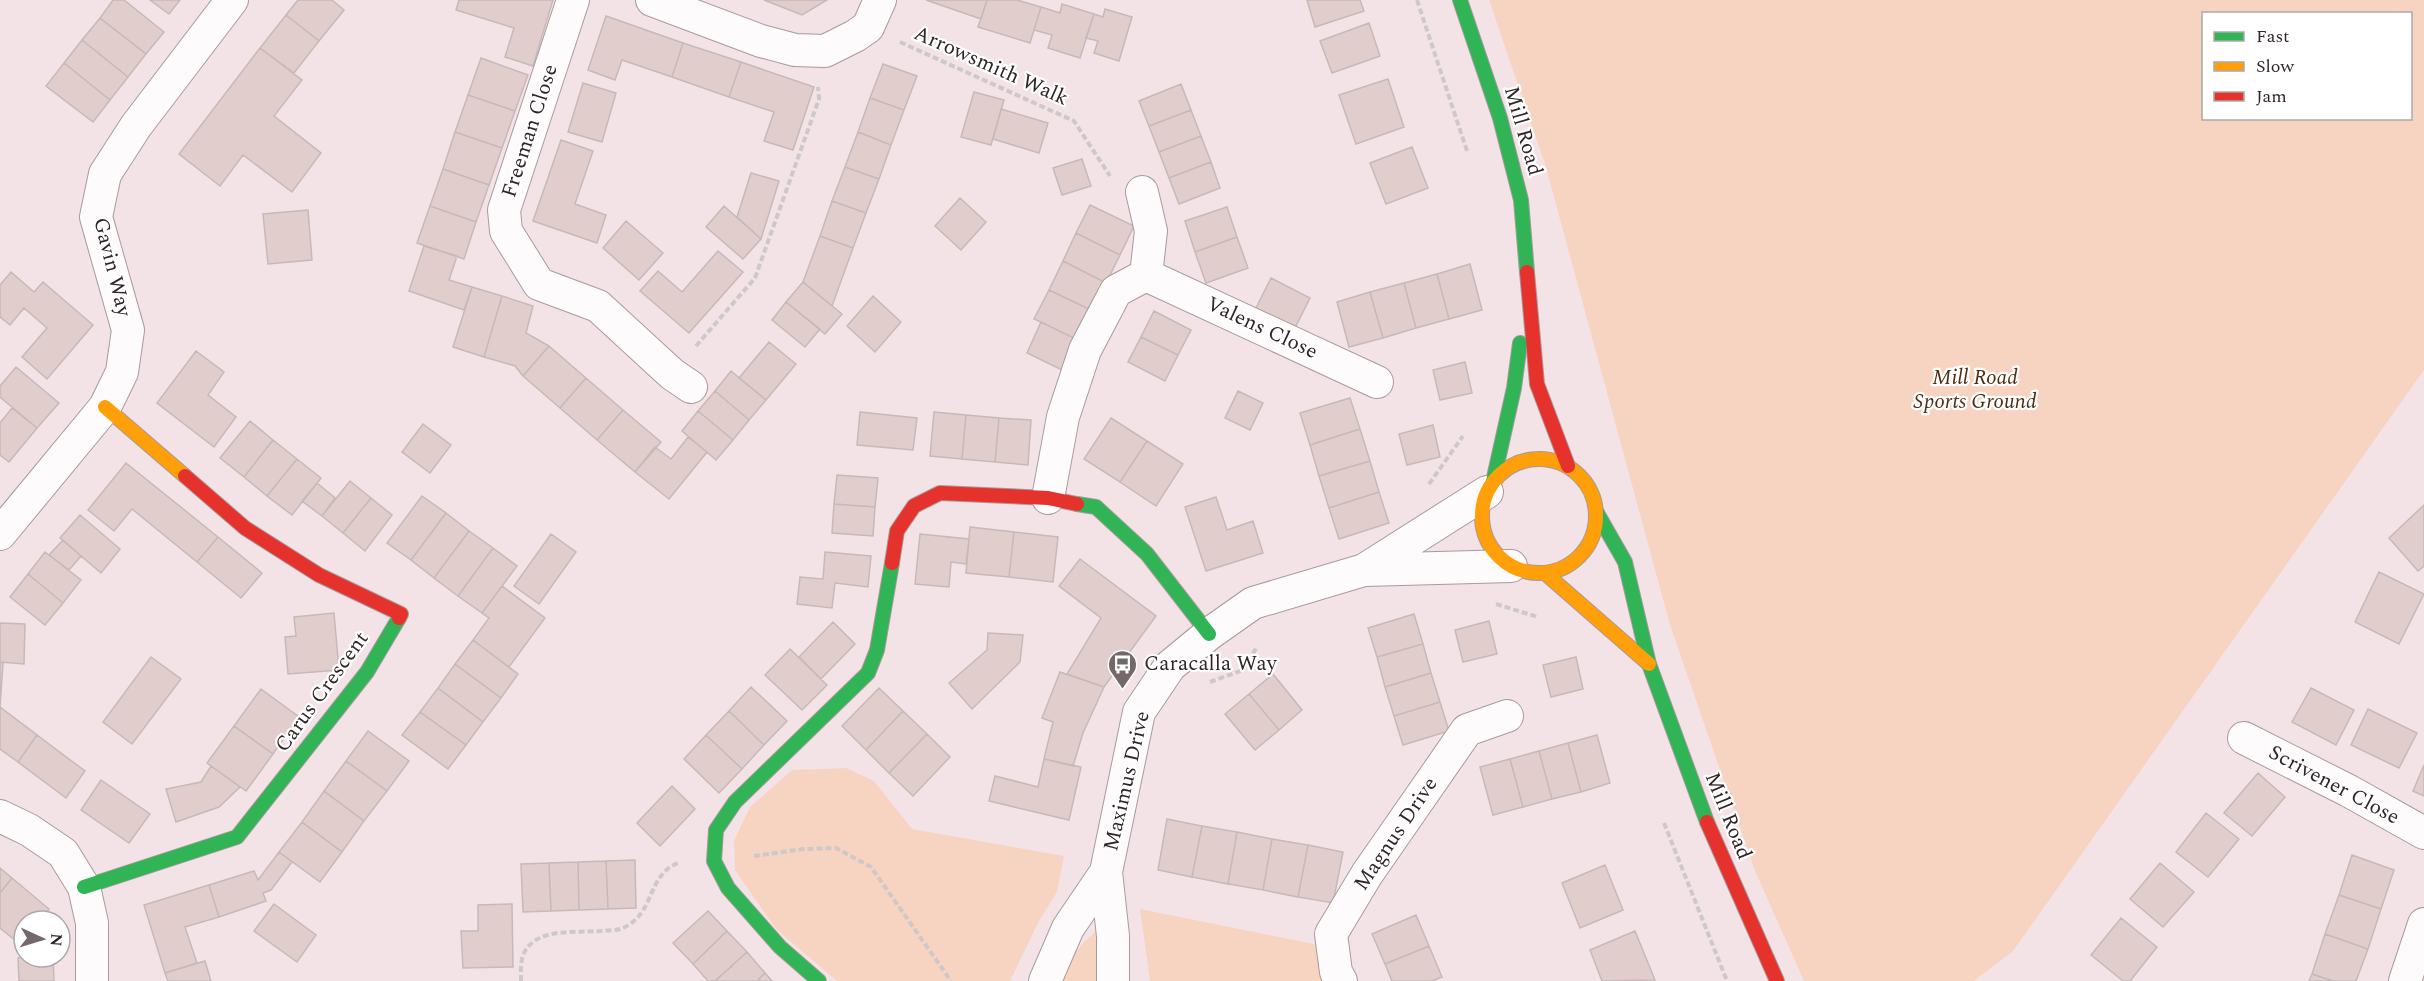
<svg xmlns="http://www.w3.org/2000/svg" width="2424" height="981" font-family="Spectral,serif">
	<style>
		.green { fill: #f7d4c1; fill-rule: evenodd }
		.building { fill: #e1cdcc; stroke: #c6b9b9; stroke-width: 1.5 }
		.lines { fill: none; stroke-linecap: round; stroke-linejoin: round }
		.street-casing { stroke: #a89a9d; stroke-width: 34 }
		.fast-casing { stroke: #a89a9d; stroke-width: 16 }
		.slow-casing { stroke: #a89a9d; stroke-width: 16 }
		.jam-casing { stroke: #a89a9d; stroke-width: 16 }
		.path { stroke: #cec8c9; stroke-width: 4; stroke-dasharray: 6 3; stroke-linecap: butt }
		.street { stroke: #fdfbfb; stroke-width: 32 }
		.fast { stroke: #30b455; stroke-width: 14 }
		.slow { stroke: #ff9f0a; stroke-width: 14 }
		.jam { stroke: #e5322d; stroke-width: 14 }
		.labels { text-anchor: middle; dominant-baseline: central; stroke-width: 4.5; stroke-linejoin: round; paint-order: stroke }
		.street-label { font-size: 21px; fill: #312527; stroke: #fff }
		.park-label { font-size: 21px; font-style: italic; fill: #4e2d12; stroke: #fff }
		.poi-label { font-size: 21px; fill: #312527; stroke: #fff; text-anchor: start }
	</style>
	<rect width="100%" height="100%" fill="#f4e3e6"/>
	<!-- green -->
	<path class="green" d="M1489 0H2424V370L2013 951 1974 981H1804L1755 871 1670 625 1545 164ZM2204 14H2410V118H2204Z
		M846 768 874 781 912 829 1064 856 1057 892 1039 921 1010 981H837L776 929 735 870 734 841 750 807 792 770Z
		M1140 909 1319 945 1327 981H1150Z
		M1098 929 1097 981H1061C1067 959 1081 944 1098 929Z"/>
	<!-- building -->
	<path class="building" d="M113 0H124L164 32 146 54 100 18Z
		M150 0H180L169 14Z
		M298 0H332L344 10 319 41 286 15Z
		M459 0H553L533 66 505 57 514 28 456 10Z
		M764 0H827L802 15Z
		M926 0H987L981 19Z
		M987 0H1017L1041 7 1030 43 978 27Z
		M1307 0H1360L1364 11 1315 27Z
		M1062 4 1094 14 1080 58 1048 48 1052 35 1034 30 1041 7 1060 13Z
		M1105 9 1132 17 1119 61 1094 53 1098 41 1086 38 1094 14 1103 17Z
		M286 15 319 41 294 73 260 48Z
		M606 16 683 43 672 77 622 60 615 80 588 70Z
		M100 18 146 54 128 77 82 40Z
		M1369 23 1380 56 1332 73 1320 41Z
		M82 40 128 77 110 100 64 63Z
		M683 43 741 62 729 97 672 77Z
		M260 48 302 80 274 116 321 153 292 192 243 155 220 186 179 154Z
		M481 58 528 75 515 111 468 95Z
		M741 62 814 87 793 150 764 141 774 112 729 97Z
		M64 63 110 100 93 122 46 86Z
		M883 64 917 76 904 110 870 98Z
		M1388 79 1404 127 1356 144 1339 95Z
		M583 83 616 93 602 142 568 132Z
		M1181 84 1191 110 1149 126 1139 101Z
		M974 92 1004 100 991 145 961 137Z
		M468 95 515 111 502 148 455 132Z
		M870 98 904 110 891 145 858 132Z
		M1001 109 1048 123 1039 153 993 139Z
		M1191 110 1201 136 1159 152 1149 126Z
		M455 132 502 148 489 185 443 169Z
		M858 132 891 145 879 179 845 167Z
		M1201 136 1211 162 1169 178 1159 152Z
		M561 140 593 151 575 204 606 215 597 243 533 221Z
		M1412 147 1428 188 1386 204 1370 163Z
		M1082 159 1091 186 1062 195 1053 168Z
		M1211 162 1220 188 1179 204 1169 178Z
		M845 167 879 179 866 213 832 201Z
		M443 169 489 185 476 222 430 206Z
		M751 173 779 181 761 239 737 217Z
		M960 198 986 222 961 250 935 226Z
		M832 201 866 213 853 248 820 236Z
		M1090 205 1134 226 1120 255 1076 233Z
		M430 206 476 222 464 259 417 243Z
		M724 206 761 239 743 259 706 227Z
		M1227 207 1237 237 1195 252 1185 221Z
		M308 210 312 260 268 264 263 214Z
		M626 221 663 253 639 280 603 248Z
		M1076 233 1120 255 1106 283 1063 261Z
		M820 236 853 248 832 306 803 282Z
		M1237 237 1248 268 1206 283 1195 252Z
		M424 246 457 256 449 280 472 287 464 310 409 291Z
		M718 251 743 272 689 333 640 291 658 271 682 292Z
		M1063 261 1106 283 1093 311 1049 290Z
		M1470 264 1482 310 1449 319 1437 274Z
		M11 272 34 292 43 282 93 325 47 379 22 357 47 328 24 308 10 325 0 317V285Z
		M1437 274 1449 319 1416 328 1404 283Z
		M1271 278 1310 298 1295 328 1256 308Z
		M803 282 842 314 825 334 786 302Z
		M1404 283 1416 328 1383 338 1370 292Z
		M472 287 502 296 484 357 453 347Z
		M1049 290 1093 311 1078 340 1034 319Z
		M1370 292 1383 338 1349 347 1337 302Z
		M502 296 533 306 526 333 549 346 523 376 515 366 484 357Z
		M873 296 901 322 875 352 847 326Z
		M786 302 820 329 805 347 772 320Z
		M1154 311 1191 330 1178 355 1141 337Z
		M1041 322 1078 340 1064 371 1027 353Z
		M1141 337 1178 355 1165 381 1128 362Z
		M769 342 796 364 766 400 739 378Z
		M549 346 586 378 560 408 523 376Z
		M196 351 224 372 208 395 236 417 214 447 157 403Z
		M1465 362 1472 393 1440 400 1433 370Z
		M16 367 59 403 37 428 0 397V386Z
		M731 371 766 400 749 420 715 391Z
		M586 378 623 410 597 440 560 408Z
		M715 391 749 420 733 440 698 411Z
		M1238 391 1263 403 1250 430 1225 418Z
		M1350 398 1360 429 1310 445 1300 413Z
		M12 408 37 428 9 462 0 455V423Z
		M623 410 661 442 635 472 597 440Z
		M698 411 733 440 716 460 682 431Z
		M860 412 917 418 913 450 857 445Z
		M934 412 966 415 962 459 930 456Z
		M966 415 999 418 995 462 962 459Z
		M999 418 1031 420 1028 465 995 462Z
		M1111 418 1147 441 1120 482 1084 459Z
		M250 421 273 440 244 477 220 458Z
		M423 424 451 445 430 473 402 452Z
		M1433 425 1440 457 1407 465 1399 434Z
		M1360 429 1370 461 1319 476 1310 445Z
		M688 437 707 452 669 499 635 472 655 447 671 459Z
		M273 440 297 459 267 496 244 477Z
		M1147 441 1183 464 1156 506 1120 482Z
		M297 459 321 478 292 515 267 496Z
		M1370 461 1379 492 1329 508 1319 476Z
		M126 463 218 537 197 562 132 509 114 531 88 510Z
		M837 475 878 478 875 507 834 504Z
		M350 481 371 498 343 533 322 516Z
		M317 483 335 498 322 516 302 501Z
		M1379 492 1389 523 1339 539 1329 508Z
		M422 496 446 513 411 560 387 543Z
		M1216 497 1227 530 1253 521 1263 553 1206 571 1185 507Z
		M371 498 392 515 365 551 343 533Z
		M834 504 875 507 873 536 832 533Z
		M2424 505V566L2418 571 2389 538Z
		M446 513 469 531 434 578 411 560Z
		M80 515 120 549 101 573 60 538Z
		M970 527 1014 532 1009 577 966 573Z
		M469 531 493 548 458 596 434 578Z
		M1014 532 1058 537 1053 582 1009 577Z
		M551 534 576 552 539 604 514 586Z
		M920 534 969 539 966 564 951 562 949 587 915 584Z
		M218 537 262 573 241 598 197 562Z
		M63 540 81 556 69 570 49 555Z
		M493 548 517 566 482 613 458 596Z
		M45 552 81 580 63 603 28 574Z
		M825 552 871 556 868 587 835 583 832 608 797 604 800 577 823 579Z
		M1080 559 1156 616 1104 687 1067 674 1101 618 1059 586Z
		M2379 572 2424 594 2399 644 2355 622Z
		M28 574 63 603 45 625 10 597Z
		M502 586 545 618 509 667 473 640 489 618 482 613Z
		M334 613 339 670 288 674 285 637 296 636 294 617Z
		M1414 614 1423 644 1377 657 1368 628Z
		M1489 621 1497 654 1463 662 1455 630Z
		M833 622 855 644 821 679 799 657Z
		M0 623 25 624 24 664 0 662Z
		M988 633 1023 635 1020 662 972 709 949 683 987 650Z
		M473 640 518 674 501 698 455 664Z
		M1423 644 1431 673 1385 687 1377 657Z
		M790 649 827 685 802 710 765 675Z
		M151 657 181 679 132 744 103 722Z
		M1576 657 1583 689 1551 697 1543 665Z
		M0 662 3 663 0 707Z
		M455 664 501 698 483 722 438 688Z
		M1060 672 1104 687 1083 733 1073 766 1044 759 1053 722 1042 718Z
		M1431 673 1440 702 1394 716 1385 687Z
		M1273 674 1302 710 1279 730 1249 694Z
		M751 687 787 721 764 745 729 711Z
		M438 688 483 722 466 745 420 712Z
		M879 688 903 711 866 750 842 726Z
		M2311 688 2354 710 2336 745 2292 722Z
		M261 689 299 717 273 754 234 726Z
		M1249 694 1279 730 1255 750 1225 714Z
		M1440 702 1449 731 1403 745 1394 716Z
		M0 707 37 735 18 762 0 749Z
		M2368 709 2417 733 2399 768 2351 745Z
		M729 711 764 745 742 769 706 735Z
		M903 711 927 734 889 773 866 750Z
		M420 712 466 745 448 769 402 735Z
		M234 726 273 754 246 791 207 763Z
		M368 731 409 761 387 791 346 761Z
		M927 734 950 757 913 796 889 773Z
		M37 735 85 771 66 798 18 762Z
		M706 735 742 769 719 793 684 759Z
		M1597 735 1610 783 1581 792 1568 743Z
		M1568 743 1581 792 1552 799 1539 751Z
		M1539 751 1552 799 1523 807 1510 759Z
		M1044 759 1081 767 1069 820 989 801 995 776 1038 787Z
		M1510 759 1523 807 1493 815 1480 767Z
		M346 761 387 791 364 821 324 791Z
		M2424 765V796L2413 791Z
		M211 766 240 787 219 807 176 822 166 789 201 782Z
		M2258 773 2285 797 2252 836 2224 813Z
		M101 780 150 814 129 843 81 810Z
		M672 786 695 809 660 846 637 823Z
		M324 791 364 821 342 852 302 822Z
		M2206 813 2239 839 2208 877 2176 852Z
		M1167 819 1202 826 1192 877 1158 870Z
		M302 822 342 852 320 882 279 852Z
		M1202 826 1237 832 1228 884 1192 877Z
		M1237 832 1272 839 1263 890 1228 884Z
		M1272 839 1308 845 1298 897 1263 890Z
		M1308 845 1343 852 1333 903 1298 897Z
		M279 852 292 862 271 890 263 893 266 901 219 917 209 885 254 871 258 880Z
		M2352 855 2394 870 2381 909 2339 895Z
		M635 860 636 908 608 909 606 861Z
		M606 861 608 909 579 910 578 862Z
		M578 862 579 910 551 911 549 863Z
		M549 863 551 911 523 912 521 864Z
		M2160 863 2194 892 2163 927 2130 899Z
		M1605 865 1623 910 1580 928 1562 883Z
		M0 868 12 878 0 893Z
		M12 878 49 909 40 921H24V940L21 945 0 928V893Z
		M209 885 219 917 185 927 197 963 165 973 144 905Z
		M2339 895 2381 909 2368 949 2325 934Z
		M274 904 316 935 297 962 254 931Z
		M512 904 513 967 463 968 461 931H478V905Z
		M708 911 727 931 693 964 673 943Z
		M1416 915 1429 946 1385 964 1372 934Z
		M2121 918 2157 947 2130 981H2123L2091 955Z
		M727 931 747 952 715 981H708L693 964Z
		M1635 931 1655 980 1602 981 1590 950Z
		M2325 934 2368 949 2356 981H2333L2312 974Z
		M1429 946 1442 977 1432 981H1392L1385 964Z
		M747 952 765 973 757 981H715Z
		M53 957 54 981H19L18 958Z
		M205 961 211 981H168L165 973Z
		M765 973 772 981H757Z
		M2312 974 2333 981H2309Z"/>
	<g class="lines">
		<defs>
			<path id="street" d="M573 0 504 210 506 231 539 284 598 306 672 374 691 387
				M652 0 761 41 795 50 825 51 855 36 868 27 880 0
				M1142 192 1151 231 1146 275
				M1048 498 1063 417 1085 350 1116 291 1146 275 1377 382
				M0 534 105 407 122 372 128 330 96 217 105 174 136 126 232 0
				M1364 570 1511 566
				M2244 738 2349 791 2424 833
				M0 816 29 830 63 853 84 887 92 923V981
				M1045 981 1068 928 1106 872
				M1113 981V936L1106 872 1139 712 1170 666 1209 634 1253 603 1364 570 1487 492
				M1341 981 1336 972 1331 934 1367 874 1467 730 1507 716
				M2405 981 2424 924"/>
			<path id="fast" d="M1460 0 1500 118 1521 200 1527 272
				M1493 482 1514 388 1520 343
				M1077 504 1096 507 1147 554 1209 634
				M1597 513 1625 562 1649 664 1707 822
				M84 887 237 837 367 672 399 618
				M819 981 780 947 728 888 714 861 716 830 735 802 868 673 877 650 892 563"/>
			<path id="slow" d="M105 407 185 476
				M1482 516a57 57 0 1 1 114 0a57 57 0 1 1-114 0Z
				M1546 574 1649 664"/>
			<path id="jam" d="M1527 272 1537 384 1568 466
				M185 476 245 528 319 575 401 614 399 618
				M892 563 897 531 914 506 940 493 1048 498 1077 504
				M1707 822 1777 981"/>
		</defs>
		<!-- street casing -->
		<use href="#street" class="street-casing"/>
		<!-- fast casing -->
		<use href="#fast" class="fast-casing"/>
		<!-- slow casing -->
		<use href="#slow" class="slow-casing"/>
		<!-- jam casing -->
		<use href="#jam" class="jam-casing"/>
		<!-- path -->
		<path class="path" d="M1417 0 1468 154
			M900 42 1074 121 1110 176
			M696 346 755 278 819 99 818 87
			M1429 484 1463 436
			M1496 604 1538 617
			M1210 682 1243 670 1257 647
			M1664 823 1727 981
			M754 856 804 849 836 848 871 867 951 981
			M521 981C521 973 520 960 524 953 537 927 576 933 600 931 608 930 617 931 623 928 656 913 646 876 678 863"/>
		<!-- street -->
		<use href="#street" class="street"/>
		<!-- fast -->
		<use href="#fast" class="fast"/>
		<!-- slow -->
		<use href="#slow" class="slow"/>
		<!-- jam -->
		<use href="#jam" class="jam"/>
	</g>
	<!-- icons -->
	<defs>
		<symbol id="bus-pin" viewBox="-11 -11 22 30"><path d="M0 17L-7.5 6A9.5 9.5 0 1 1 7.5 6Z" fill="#75686a" stroke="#fff"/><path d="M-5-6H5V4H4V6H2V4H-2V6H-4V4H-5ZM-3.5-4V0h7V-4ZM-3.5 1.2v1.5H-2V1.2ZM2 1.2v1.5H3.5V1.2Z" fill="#fff"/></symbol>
	</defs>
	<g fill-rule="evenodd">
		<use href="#bus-pin" x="1106" y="648" width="33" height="45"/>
	</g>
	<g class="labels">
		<!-- street labels -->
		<g class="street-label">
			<text transform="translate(991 66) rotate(24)">Arrowsmith Walk</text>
			<text transform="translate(530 131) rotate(-72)">Freeman Close</text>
			<text transform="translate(1523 131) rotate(74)">Mill Road</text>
			<text transform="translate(112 267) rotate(76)">Gavin Way</text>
			<text transform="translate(1262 328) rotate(25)">Valens Close</text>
			<text transform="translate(322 692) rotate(-54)">Carus Crescent</text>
			<text transform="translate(1127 781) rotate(-77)">Maximus Drive</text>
			<text transform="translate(2334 785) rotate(28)">Scrivener Close</text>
			<text transform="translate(1728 816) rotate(68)">Mill Road</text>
			<text transform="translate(1396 834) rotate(-56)">Magnus Drive</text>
		</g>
		<!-- park labels -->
		<g class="park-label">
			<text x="1975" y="378">Mill Road<tspan x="1975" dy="24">Sports Ground</tspan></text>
		</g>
		<!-- poi labels -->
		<g class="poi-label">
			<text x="1144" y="664">Caracalla Way</text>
		</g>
	</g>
	<!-- legend -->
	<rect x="2202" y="12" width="210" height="108" fill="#ffffff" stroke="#ada8a9" stroke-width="1.5"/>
	<rect x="2214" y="32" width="30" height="9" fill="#30b455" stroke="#ada8a9" stroke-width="1.5"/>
	<text x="2256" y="42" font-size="18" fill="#312527">Fast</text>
	<rect x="2214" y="62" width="30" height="9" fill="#ff9f0a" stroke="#ada8a9" stroke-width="1.5"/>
	<text x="2256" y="72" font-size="18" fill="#312527">Slow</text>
	<rect x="2214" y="92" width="30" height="9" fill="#e5322d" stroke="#ada8a9" stroke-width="1.5"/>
	<text x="2256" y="102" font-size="18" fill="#312527">Jam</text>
	<!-- north arrow -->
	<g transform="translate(42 939) rotate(94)"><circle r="28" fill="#ffffff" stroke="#ada8a9" stroke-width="1.5"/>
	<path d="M0-4.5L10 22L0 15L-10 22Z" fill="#75686a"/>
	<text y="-9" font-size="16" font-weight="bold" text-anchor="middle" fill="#312527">N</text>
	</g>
</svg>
